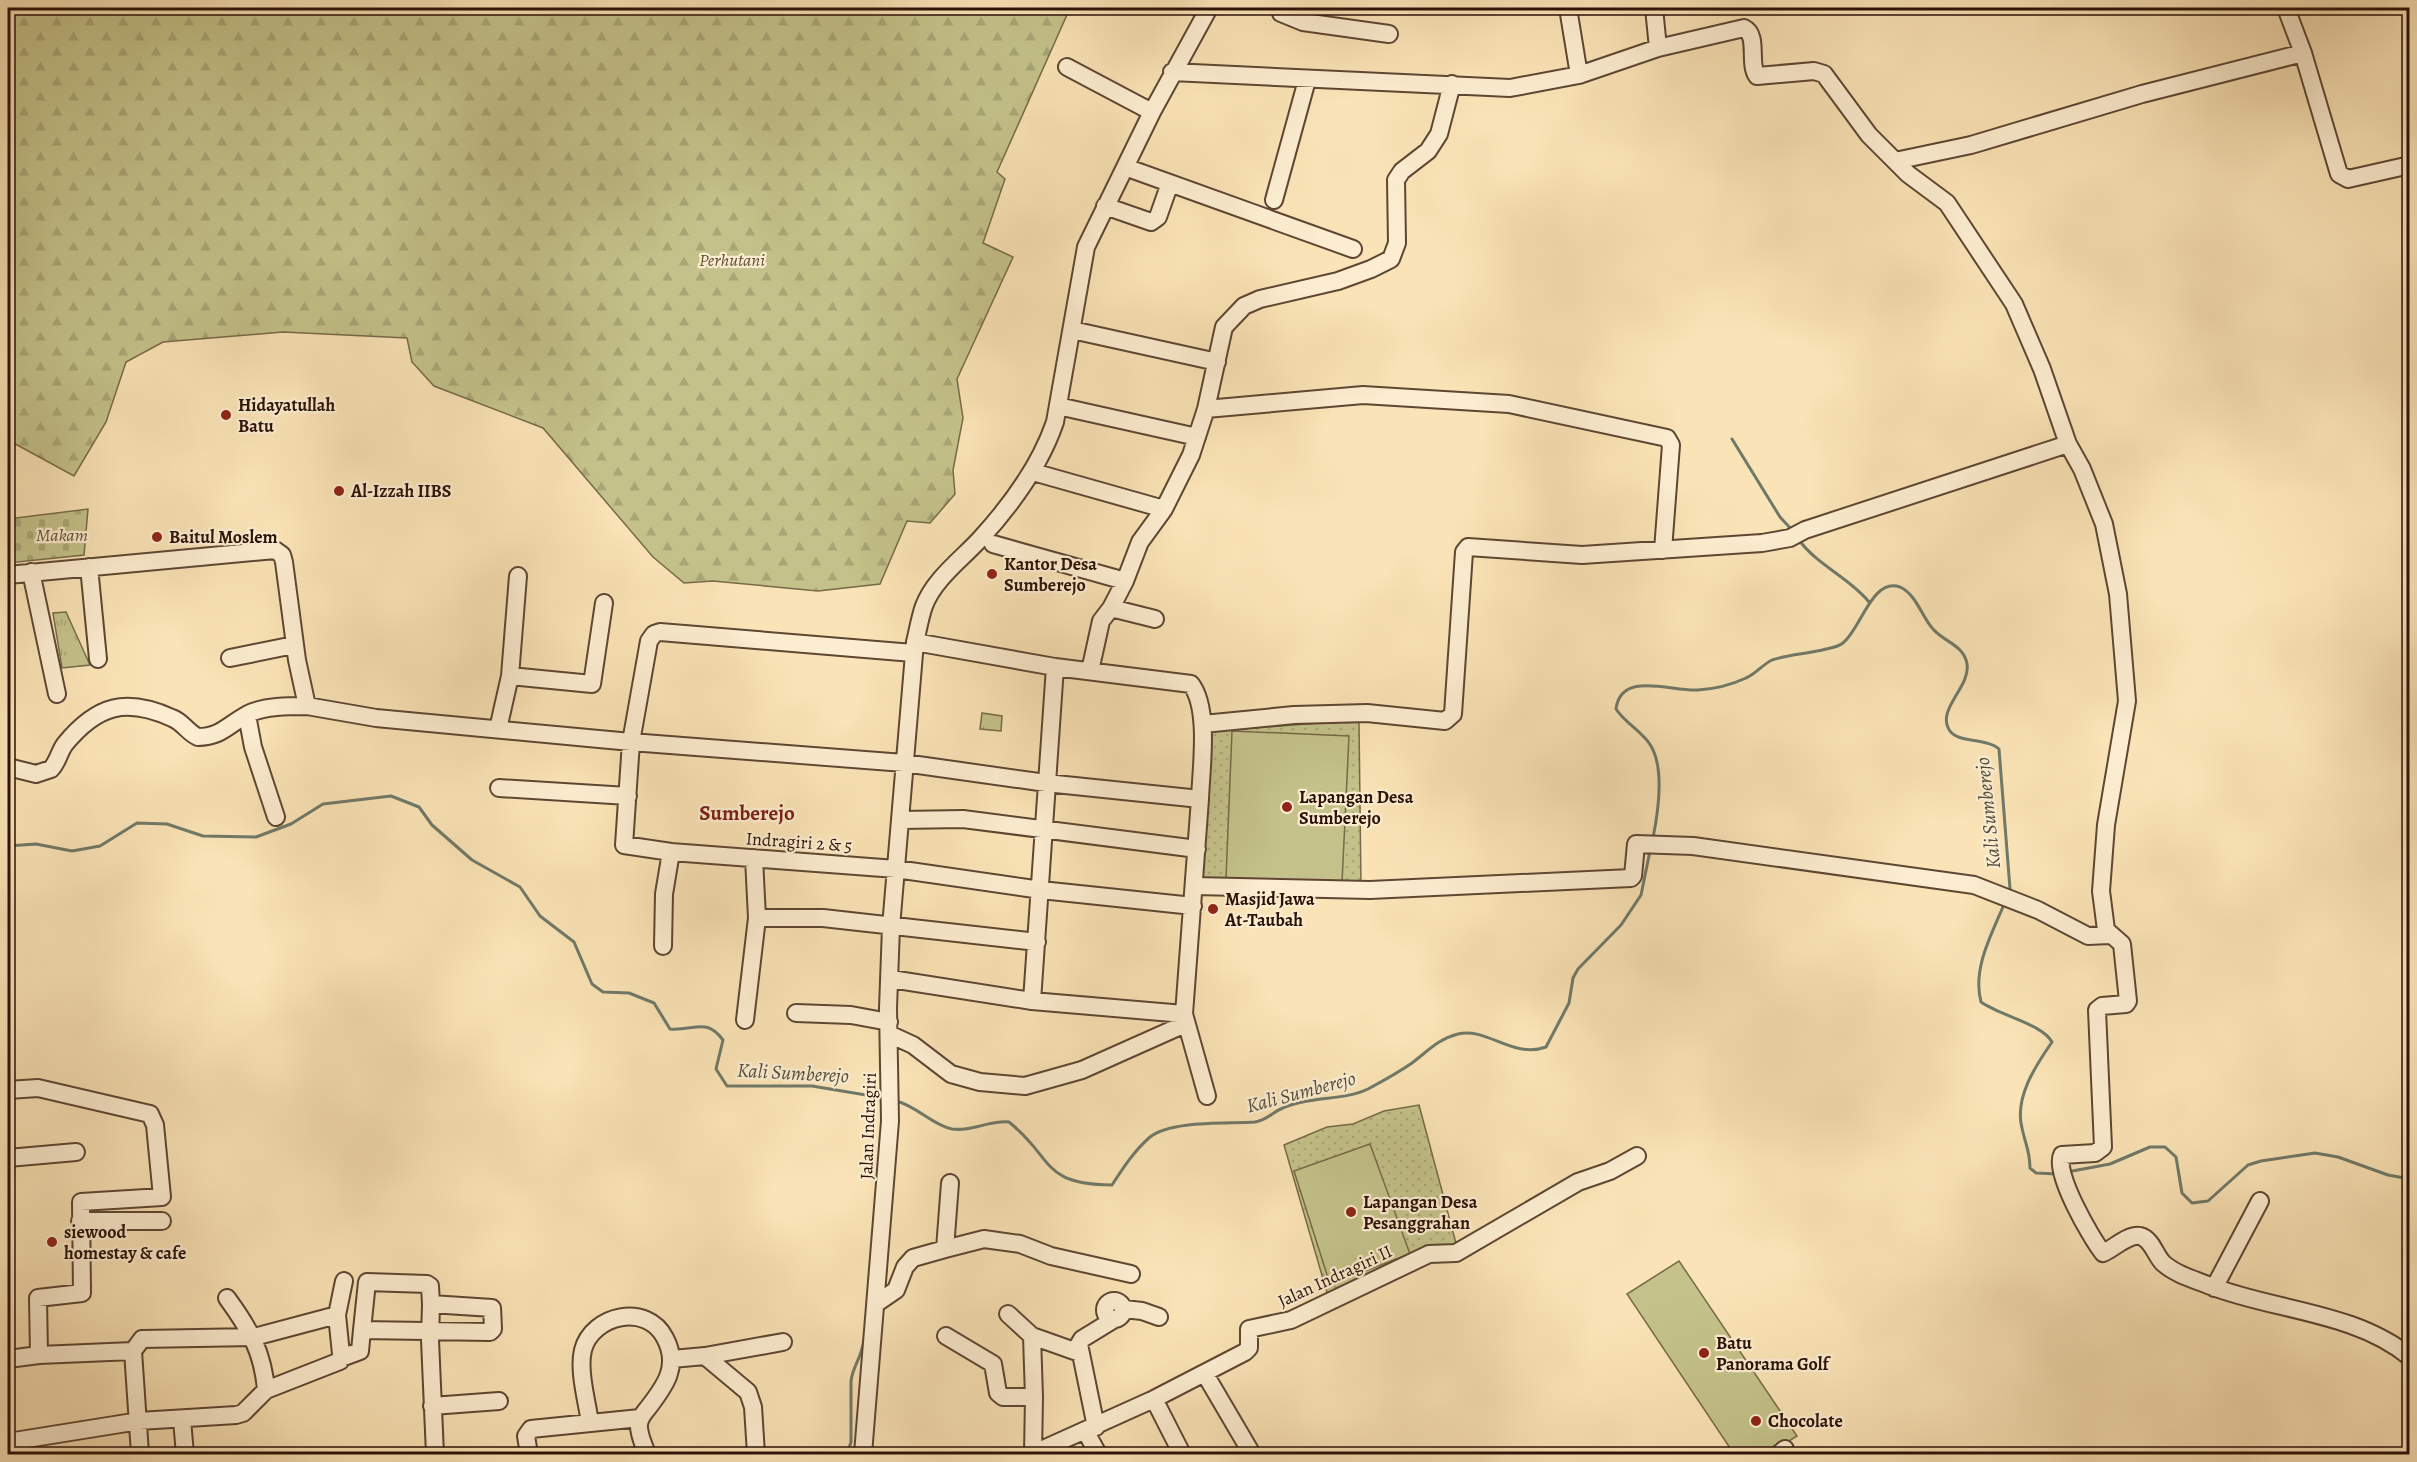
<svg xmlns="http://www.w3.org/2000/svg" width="2417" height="1462" font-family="Alegreya,serif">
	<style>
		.grass { fill: url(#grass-tufts); stroke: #776a48; stroke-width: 1.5 }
		.forest { fill: url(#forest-firs); stroke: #776a48; stroke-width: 1.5 }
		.cemetery { fill: url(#cemetery-stones); stroke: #776a48; stroke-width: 1.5 }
		.park { fill: url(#park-dots); stroke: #776a48; stroke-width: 1.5 }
		.pitch { fill: #c4c28a; stroke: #776a48; stroke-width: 1.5 }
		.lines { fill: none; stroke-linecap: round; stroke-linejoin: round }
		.stream { stroke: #707968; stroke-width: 3 }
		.minor-casing { stroke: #5e4633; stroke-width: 20 }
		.minor { stroke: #fcedd0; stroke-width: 16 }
		.poi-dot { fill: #8f2418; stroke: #fcedd0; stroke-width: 2 }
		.labels { text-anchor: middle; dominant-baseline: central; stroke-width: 4.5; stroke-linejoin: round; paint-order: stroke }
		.park-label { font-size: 18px; font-style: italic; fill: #604f35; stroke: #fcedd0 }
		.poi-label { font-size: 18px; font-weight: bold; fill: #2a1107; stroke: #fcedd0; text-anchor: start }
		.street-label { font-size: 18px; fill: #2a1107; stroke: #fcedd0 }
		.water-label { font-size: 20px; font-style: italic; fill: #534e3f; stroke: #fcedd0 }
		.quarter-label { font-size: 21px; font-weight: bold; fill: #7a1f14; stroke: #fcedd0 }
	</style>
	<defs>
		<pattern id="grass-tufts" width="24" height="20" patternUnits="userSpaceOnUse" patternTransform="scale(1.5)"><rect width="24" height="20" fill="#c4c28a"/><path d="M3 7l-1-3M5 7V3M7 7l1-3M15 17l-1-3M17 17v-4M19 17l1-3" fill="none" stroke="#a9a676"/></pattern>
		<pattern id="forest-firs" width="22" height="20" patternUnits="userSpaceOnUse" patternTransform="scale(1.5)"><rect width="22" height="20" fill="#c4c28a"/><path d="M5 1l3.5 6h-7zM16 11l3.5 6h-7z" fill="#a9a676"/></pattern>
		<pattern id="cemetery-stones" width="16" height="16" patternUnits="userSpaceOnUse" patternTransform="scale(1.5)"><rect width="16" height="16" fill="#c4c28a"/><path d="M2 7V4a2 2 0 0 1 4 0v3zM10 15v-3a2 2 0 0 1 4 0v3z" fill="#a9a676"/></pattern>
		<pattern id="park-dots" width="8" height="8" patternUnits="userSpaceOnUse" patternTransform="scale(1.5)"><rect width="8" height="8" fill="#c4c28a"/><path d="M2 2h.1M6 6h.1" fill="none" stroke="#a9a676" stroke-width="1.8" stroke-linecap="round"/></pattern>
	</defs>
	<rect width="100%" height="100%" fill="#fae3b6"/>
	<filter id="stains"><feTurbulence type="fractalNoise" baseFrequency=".00333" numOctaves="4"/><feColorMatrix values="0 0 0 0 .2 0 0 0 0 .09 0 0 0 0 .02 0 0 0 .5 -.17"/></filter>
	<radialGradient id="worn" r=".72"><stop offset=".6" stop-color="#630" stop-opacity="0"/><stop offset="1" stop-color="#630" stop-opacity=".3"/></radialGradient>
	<!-- grass -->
	<path class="grass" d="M66 612 90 665 62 668 53 613Z
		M982 713 1002 716 1001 731 980 729Z"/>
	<!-- forest -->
	<path class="forest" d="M8 8H1070L997 172 1005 179 983 243 1013 257 957 379 963 418 953 470 955 494 930 523 907 521 880 584 818 591 713 581 684 583 653 557 543 428 434 386 412 362 407 338 283 332 163 342 126 362 106 422 74 476 8 440Z"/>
	<!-- cemetery -->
	<path class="cemetery" d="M88 509 84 555 8 563V519Z"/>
	<!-- park -->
	<path class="park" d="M1347 721 1359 722 1361 887 1200 880 1212 731Z
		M1419 1105 1457 1247 1328 1296 1284 1145 1327 1127 1353 1124 1384 1111Z"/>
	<!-- pitch -->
	<path class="pitch" d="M1232 731 1349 736 1342 883 1226 878Z
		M1370 1144 1410 1254 1330 1284 1294 1171Z
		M1679 1261 1797 1436 1768 1454H1734L1627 1294Z"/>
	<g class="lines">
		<!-- stream -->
		<path class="stream" d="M1732 439 1780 517 1792 530
			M1799 540C1818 566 1850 578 1869 602
			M1653 838C1658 813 1665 770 1651 746 1643 732 1625 723 1616 709 1621 670 1672 692 1698 690 1714 689 1731 685 1746 678 1756 674 1763 664 1772 660 1790 654 1808 654 1826 649 1831 648 1838 647 1843 643 1861 629 1872 577 1900 587 1916 594 1922 617 1933 629 1944 642 1964 645 1967 664 1971 687 1935 710 1950 731 1958 743 1987 738 1999 749L2010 889 2008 893
			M8 846 36 844 72 851 100 846 137 823 167 824 203 836 256 837 291 824 323 804 391 796 419 807 432 825 472 860 520 887 540 916 574 942 592 984 603 992 629 993 654 1003 670 1029C694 1031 706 1017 723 1040L716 1069 727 1086H812L884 1098
			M2005 902C1992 934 1972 968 1981 1002 2001 1016 2042 1024 2052 1042 2036 1065 2014 1098 2022 1128 2025 1143 2030 1151 2030 1168L2036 1173 2057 1174
			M896 1101C917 1106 932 1125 952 1129 972 1132 989 1120 1009 1122 1055 1159 1040 1184 1112 1185 1123 1168 1134 1151 1150 1137 1171 1120 1228 1124 1255 1122 1269 1119 1272 1112 1283 1108 1309 1096 1343 1101 1368 1089 1383 1081 1399 1072 1412 1063 1428 1051 1438 1039 1458 1034 1487 1027 1513 1059 1546 1047L1569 1003 1573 978 1578 969 1621 925 1641 895 1650 851
			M2067 1172 2110 1164 2150 1147H2165L2176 1157 2182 1193 2192 1203 2208 1201 2248 1165 2261 1161 2315 1153 2338 1157 2388 1175 2410 1179
			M847 1454 851 1442V1381C853 1365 862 1358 864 1339"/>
		<defs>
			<path id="minor" d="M1281 8V13L1303 22 1389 34
				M1568 8 1579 75
				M1654 8 1658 48
				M2286 8 2303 53 2339 174 2348 179 2410 165
				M1067 67 1152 112
				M1172 72 1510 88 1579 75 1658 48 1744 28C1759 35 1748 64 1757 76L1814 71 1824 74 1869 135 1908 174 1947 203 2014 304 2042 369 2068 444 2082 469 2104 524 2118 594 2127 701 2106 825 2101 891 2106 930 2122 944 2128 1001 2126 1004 2102 1006 2097 1010 2103 1147 2095 1153 2062 1155C2053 1172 2091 1238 2103 1253 2113 1249 2128 1234 2140 1236 2152 1239 2155 1255 2163 1263 2175 1274 2193 1279 2208 1285 2273 1311 2354 1311 2410 1357
				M1895 161 1971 145 2142 94 2303 53
				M1125 167 1353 249
				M1274 200 1307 80
				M1105 206 1151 222 1158 217 1170 183
				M1072 330 1217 362
				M1058 406 1197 437
				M1206 409 1363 395 1509 404 1667 438 1671 445 1663 550
				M1033 472 1164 509
				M993 544 1125 581 1111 608 1101 621 1090 671
				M89 567 98 659
				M31 572 57 694
				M8 575 275 550 282 555 284 562 297 660 307 706 376 718 631 742 904 763 1046 783 1200 799 1184 1014 1207 1096
				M1125 581 1140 542 1164 509 1191 455 1206 409 1224 327 1244 306 1260 299 1338 281 1371 269 1391 259 1397 243 1396 180 1402 171 1428 151 1439 134 1452 84
				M1111 608 1155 619
				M915 642 1055 667 1191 684C1210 709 1201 769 1200 799
				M913 653 660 632 654 634 649 641 631 742 624 845 671 852 896 869 1041 890 1193 906
				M230 658 294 645
				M510 676 592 684 604 603
				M247 715 253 747 276 817
				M1203 724 1294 715 1367 713 1445 721 1453 714 1464 552 1468 547 1582 555 1762 543 1790 538 1805 530 2068 444
				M498 729 510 676 518 576
				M8 767 36 774 51 769C58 762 59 752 65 744 97 705 126 697 172 718 183 722 188 733 198 737 221 737 229 724 248 714 264 706 289 706 307 706
				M499 788 628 796
				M901 820 963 819 1197 849
				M754 858 757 918H823L1037 942
				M1195 886 1370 890 1631 878 1633 876 1636 844 1693 846 1974 885 2038 910 2088 936 2109 935
				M663 946 664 894 671 852
				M891 979 1032 1001 1184 1014
				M1032 1001 1055 667
				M796 1013 851 1015 889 1022
				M745 1020 757 918
				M889 1034 913 1045 951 1074 980 1082 1025 1086 1082 1070 1185 1024
				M8 1090 38 1088 150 1114 155 1125 162 1197 81 1202 82 1293 38 1298 39 1355
				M8 1158 76 1152
				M80 1221H162
				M945 1249 984 1239 1020 1244 1051 1256 1131 1274
				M367 1282 427 1284 430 1286 431 1304 492 1308 493 1329 490 1332 362 1330Z
				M2214 1288 2260 1201
				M227 1298C249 1328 263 1352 266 1390
				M1105 1310a9 9 0 1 1 18 0a9 9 0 1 1-18 0Z
				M877 1303 896 1290 905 1267 913 1258 945 1249 950 1183
				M431 1304 430 1340 435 1454
				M1124 1309 1142 1311 1159 1317
				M1008 1314 1032 1336 1080 1353
				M946 1336 993 1364 998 1393 1003 1397H1034L1032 1336
				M133 1351 142 1339 254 1337 337 1315
				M705 1356 783 1342
				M341 1358 360 1351 362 1330
				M8 1359 39 1355 133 1351 140 1454
				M672 1359 705 1356 748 1392 753 1407 756 1454
				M1205 1374 1252 1454
				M1154 1399 1182 1454
				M432 1406 499 1401
				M182 1420 185 1454
				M590 1423C587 1401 578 1371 583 1350 592 1315 647 1302 665 1338 680 1366 665 1386 648 1408 644 1413 640 1417 639 1424 638 1434 644 1445 647 1454
				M1096 1427 1079 1344 1082 1339 1113 1320
				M1086 1432 1098 1454
				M8 1442 139 1421 236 1415 243 1413 266 1390 340 1361 341 1354 337 1315 344 1281
				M529 1454 526 1436 531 1429 640 1418
				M863 1454 890 1121 888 1008 891 927 915 642C918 630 920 617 924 606 934 579 962 559 981 538 1012 504 1040 466 1055 422L1086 247 1152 112 1209 8
				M1032 1454 1154 1399 1245 1352 1249 1348V1329L1291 1320 1429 1254 1456 1253 1578 1182 1610 1171 1637 1156
				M1033 1454 1034 1397
				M1779 1454 1785 1449"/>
		</defs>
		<!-- minor casing -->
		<use href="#minor" class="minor-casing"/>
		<!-- minor -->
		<use href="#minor" class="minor"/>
	</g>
	<!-- markers -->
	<g class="poi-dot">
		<circle cx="226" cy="415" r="6"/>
		<circle cx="339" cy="491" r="6"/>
		<circle cx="157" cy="537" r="6"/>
		<circle cx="992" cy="574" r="6"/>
		<circle cx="1287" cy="807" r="6"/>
		<circle cx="1213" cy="909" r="6"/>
		<circle cx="1351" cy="1212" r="6"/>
		<circle cx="52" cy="1242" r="6"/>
		<circle cx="1704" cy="1353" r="6"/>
		<circle cx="1756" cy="1421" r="6"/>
	</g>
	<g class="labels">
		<!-- park labels -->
		<g class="park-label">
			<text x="732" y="260">Perhutani</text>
			<text x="62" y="535">Makam</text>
		</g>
		<!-- poi labels -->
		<g class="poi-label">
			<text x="238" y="405">Hidayatullah<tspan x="238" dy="21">Batu</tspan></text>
			<text x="351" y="491">Al-Izzah IIBS</text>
			<text x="169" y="537">Baitul Moslem</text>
			<text x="1004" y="564">Kantor Desa<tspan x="1004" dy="21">Sumberejo</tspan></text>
			<text x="1299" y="797">Lapangan Desa<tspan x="1299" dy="21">Sumberejo</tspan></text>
			<text x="1225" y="899">Masjid Jawa<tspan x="1225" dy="21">At-Taubah</tspan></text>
			<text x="1363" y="1202">Lapangan Desa<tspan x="1363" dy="21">Pesanggrahan</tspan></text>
			<text x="64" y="1232">siewood<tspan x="64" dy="21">homestay &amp; cafe</tspan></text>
			<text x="1716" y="1343">Batu<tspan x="1716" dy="21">Panorama Golf</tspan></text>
			<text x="1768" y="1421">Chocolate</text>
		</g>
		<!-- street labels -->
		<g class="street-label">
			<text transform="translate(799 842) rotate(4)">Indragiri 2 &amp; 5</text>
			<text transform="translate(868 1126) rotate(-88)">Jalan Indragiri</text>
			<text transform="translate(1335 1276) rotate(-25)">Jalan Indragiri II</text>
		</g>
		<!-- water labels -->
		<g class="water-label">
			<text transform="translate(1988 813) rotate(-96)">Kali Sumberejo</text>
			<text transform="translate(793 1073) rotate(3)">Kali Sumberejo</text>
			<text transform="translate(1301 1092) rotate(-15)">Kali Sumberejo</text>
		</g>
		<!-- quarter labels -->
		<g class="quarter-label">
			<text x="747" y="813">Sumberejo</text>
		</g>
	</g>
	<!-- margin -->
	<rect width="2417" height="1462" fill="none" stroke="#fae3b6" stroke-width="30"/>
	<rect x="9" y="9" width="2399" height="1444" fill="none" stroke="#2a1107" stroke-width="3"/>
	<rect x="15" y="15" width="2387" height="1432" fill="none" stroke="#2a1107" stroke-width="1.5"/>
	<rect width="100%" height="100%" filter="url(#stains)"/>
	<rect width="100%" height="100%" fill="url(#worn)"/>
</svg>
